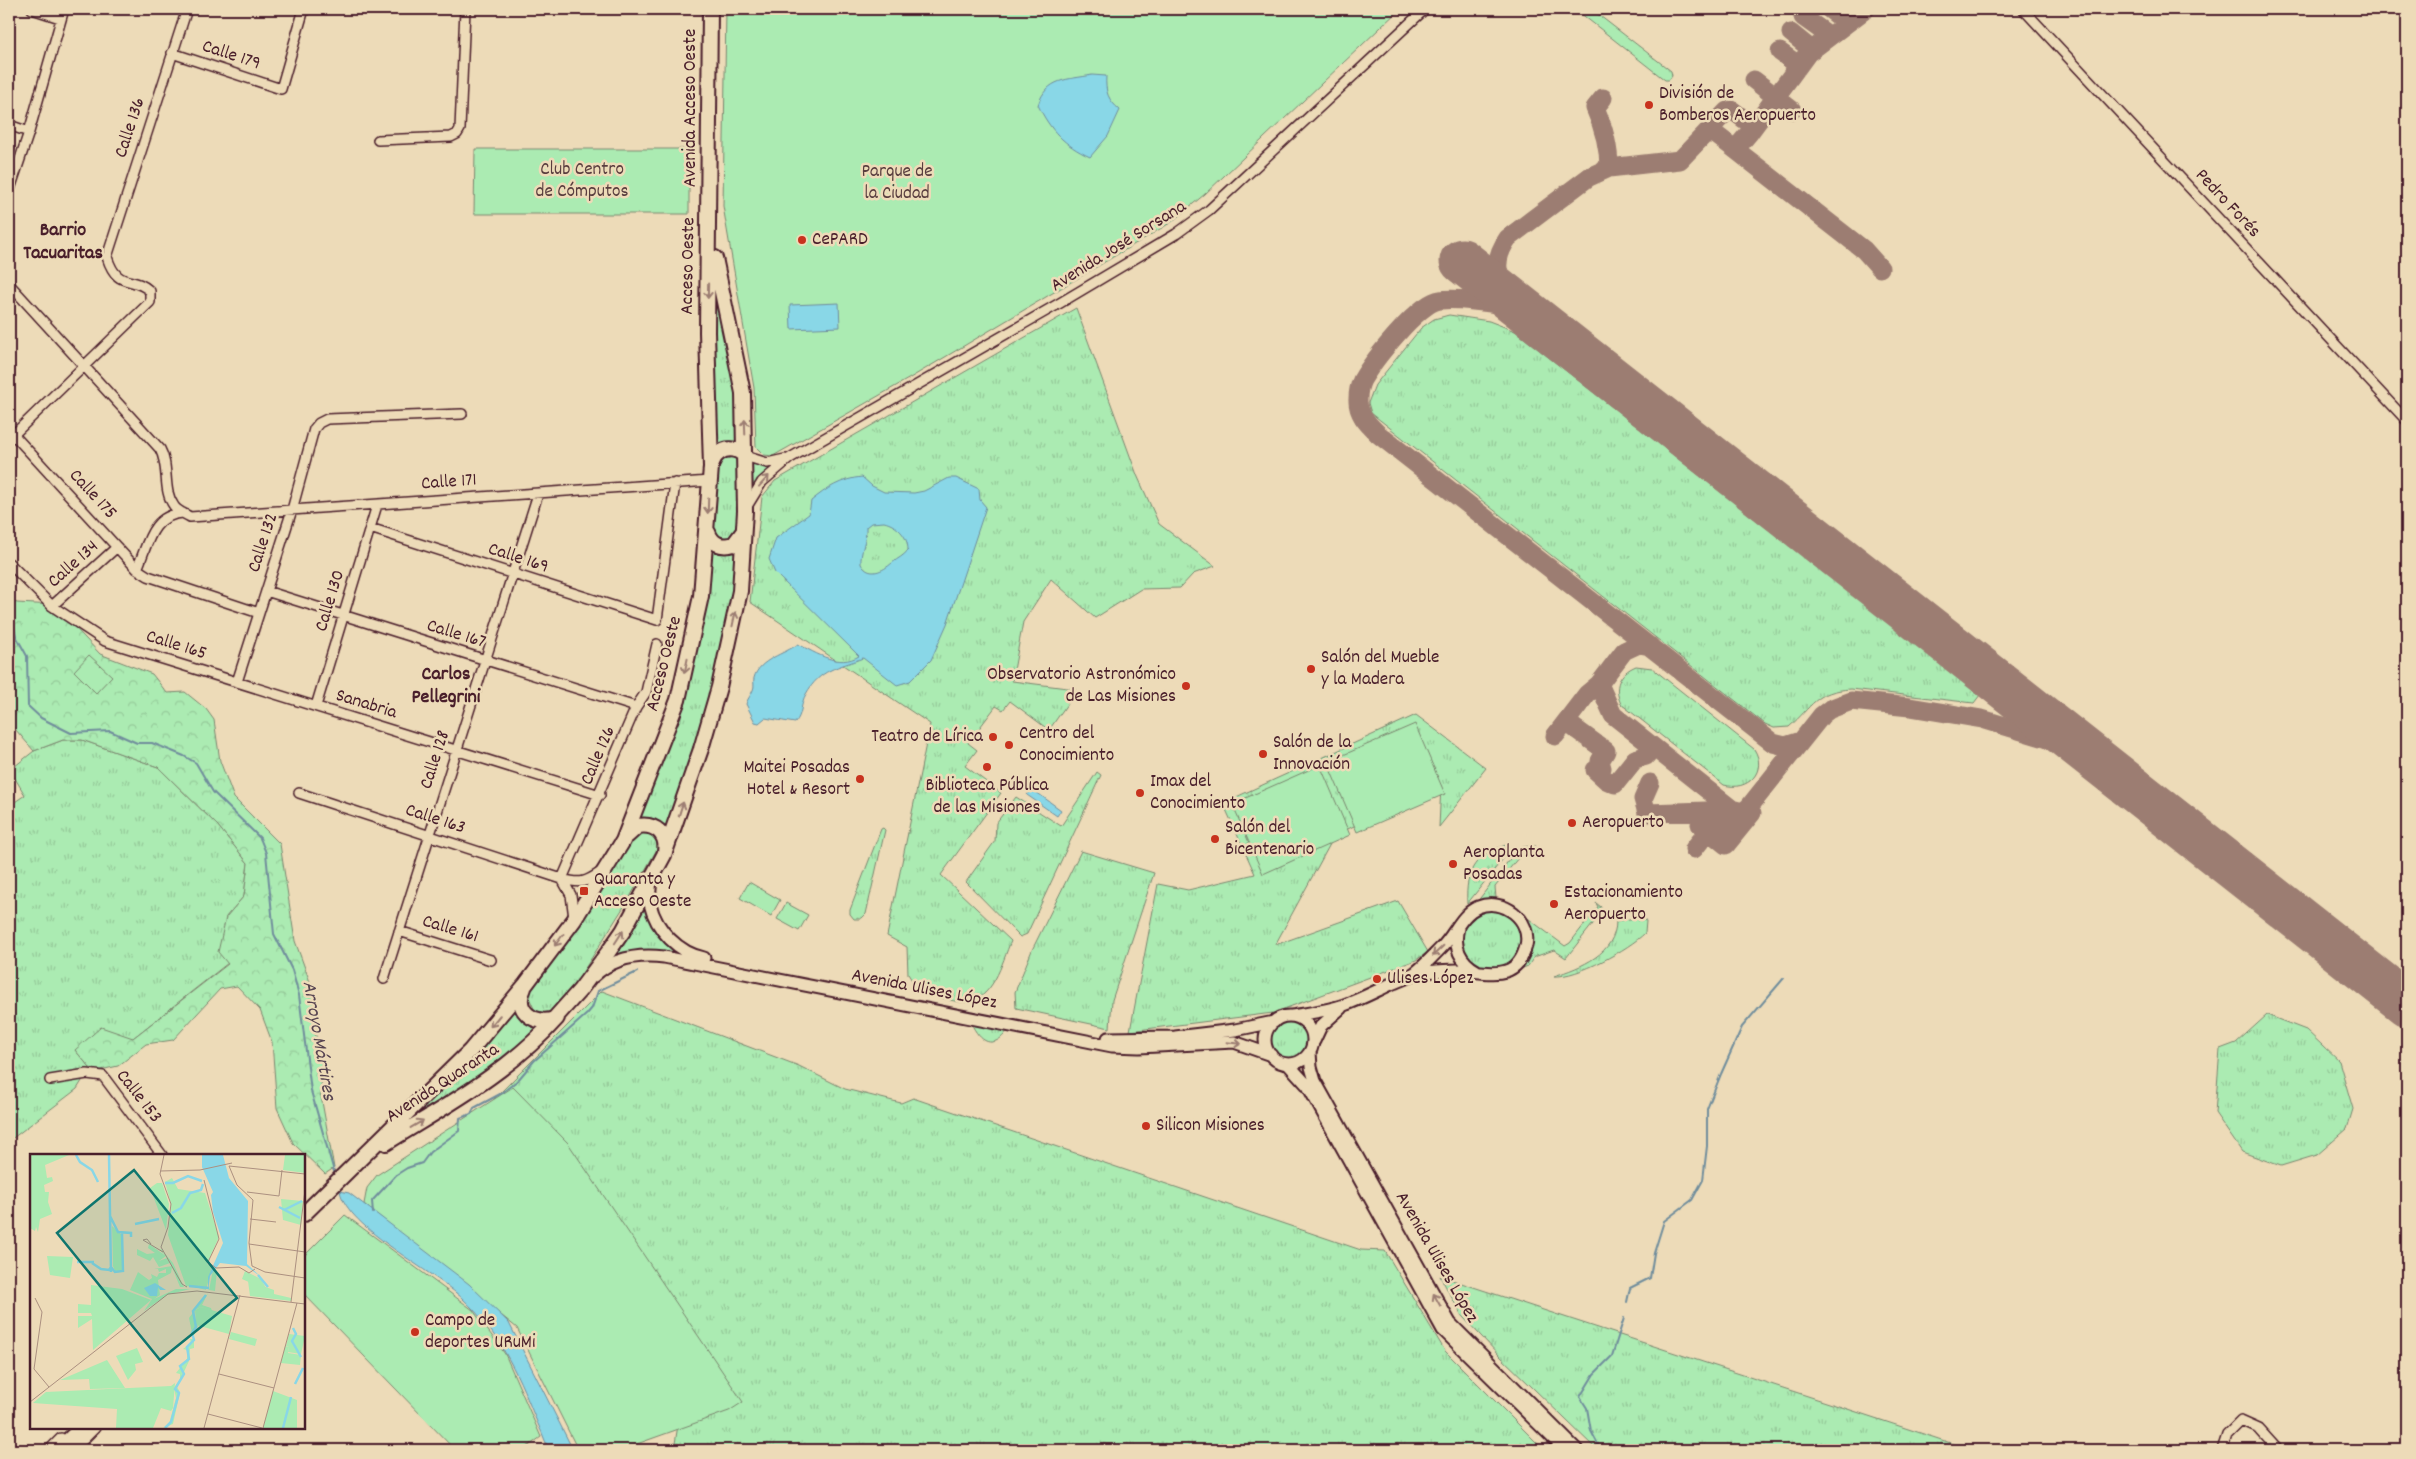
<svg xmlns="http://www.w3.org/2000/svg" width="2416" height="1459" font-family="Dekko,sans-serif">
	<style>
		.grass { fill: url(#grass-tufts); stroke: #7a856e }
		.forest { fill: url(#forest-crowns); stroke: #7a856e }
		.park { fill: #abebb2; stroke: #7a856e }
		.water { fill: #89d7e7; stroke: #708d9c; fill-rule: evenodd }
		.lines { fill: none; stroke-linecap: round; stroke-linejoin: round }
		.stream { stroke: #708d9c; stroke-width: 2 }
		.taxiway { stroke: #9c7d72; stroke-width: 19 }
		.runway { stroke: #9c7d72; stroke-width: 45 }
		.minor-casing { stroke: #4a1f2b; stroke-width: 12 }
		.major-casing { stroke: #4a1f2b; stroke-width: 15 }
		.highway-casing { stroke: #4a1f2b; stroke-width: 18 }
		.minor { stroke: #eddbb8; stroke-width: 9 }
		.major { stroke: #eddbb8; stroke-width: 11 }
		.highway { stroke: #eddbb8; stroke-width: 14 }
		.oneway { stroke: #9c7d72 }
		.poi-dot { fill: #c8321e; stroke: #eddbb8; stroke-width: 2 }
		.labels { text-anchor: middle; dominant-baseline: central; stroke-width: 5; stroke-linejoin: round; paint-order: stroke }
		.street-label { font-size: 19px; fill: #4a1f2b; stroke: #eddbb8 }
		.poi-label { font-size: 19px; fill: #4a1f2b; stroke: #eddbb8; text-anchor: start }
		.park-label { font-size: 19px; fill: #593e3f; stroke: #eddbb8 }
		.neighbourhood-label { font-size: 20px; font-weight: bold; fill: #4a1f2b; stroke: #eddbb8 }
		.water-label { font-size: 20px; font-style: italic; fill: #574451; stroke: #eddbb8 }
		.inset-river { fill: none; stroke: #89d7e7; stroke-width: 2.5 }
		.inset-road { fill: none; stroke: #ac9080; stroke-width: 1 }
		.view { fill: #0f766e; fill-opacity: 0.15; stroke: #0f766e; stroke-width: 2.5 }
		.inset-edge { fill: none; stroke: #4a1f2b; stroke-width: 2.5 }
	</style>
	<defs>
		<pattern id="grass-tufts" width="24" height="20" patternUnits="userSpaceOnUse" patternTransform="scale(1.25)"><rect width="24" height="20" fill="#abebb2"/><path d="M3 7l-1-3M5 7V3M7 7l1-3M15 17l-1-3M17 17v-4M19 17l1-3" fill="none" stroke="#95c999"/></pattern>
		<pattern id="forest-crowns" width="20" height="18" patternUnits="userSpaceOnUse" patternTransform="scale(1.25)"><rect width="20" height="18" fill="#abebb2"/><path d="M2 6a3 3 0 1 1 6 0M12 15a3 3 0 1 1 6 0" fill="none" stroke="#95c999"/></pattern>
	</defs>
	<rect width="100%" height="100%" fill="#eddbb8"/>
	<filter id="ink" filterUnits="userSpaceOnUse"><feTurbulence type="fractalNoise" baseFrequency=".02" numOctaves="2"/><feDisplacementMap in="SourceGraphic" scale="10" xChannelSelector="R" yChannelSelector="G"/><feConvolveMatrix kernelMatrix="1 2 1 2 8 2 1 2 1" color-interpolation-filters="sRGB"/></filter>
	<g filter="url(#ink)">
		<!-- grass -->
		<path class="grass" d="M1575 9H1591L1671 71 1672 76 1669 80H1665Z
			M711 269 740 392 742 451 716 449Z
			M1076 308 1137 475 1159 524 1215 566 1193 574 1180 588 1141 589 1095 618 1051 579 1023 622 1012 681 1075 689 1074 694 1049 730 1010 701 1003 710 996 706 968 743 977 750 965 766 1001 793 941 875 1011 941C1002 962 993 1002 964 1002 950 1002 933 994 919 991L908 974 907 947 887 936 930 724 750 602 762 497 775 481Z
			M1449 315 1489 321 1515 331 1980 695 1974 703 1851 689C1815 691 1813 706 1789 727L1774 728 1765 724 1371 413 1368 403 1375 385 1421 328 1434 319Z
			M736 455 740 461 739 528 731 539 724 541 713 535V468L720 456Z
			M751 460 781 462 750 496Z
			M708 536 737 545 736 591 716 686 666 839 633 827 679 701Z
			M1636 666 1652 668 1754 749C1768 771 1748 792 1724 785L1621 704C1613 687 1619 673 1636 666Z
			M1416 715 1486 768 1439 827 1441 785 1335 835 1275 945 1398 901 1428 952 1416 960 1273 1013 1130 1031 1158 884 1188 890 1255 874 1223 803Z
			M63 740H82L158 767 218 826 248 863 244 896 226 917 228 963 133 1038 75 1050 90 1068 77 1089 9 1141V806L25 795 10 770 34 751Z
			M1097 772 1101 775 1027 934 1020 937 966 882 995 841 996 823 1016 797 1061 826Z
			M883 828 885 830 866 914 861 919H854L850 914V910L881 829Z
			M649 831 657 843V849L630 897 572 989 552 1011 542 1013 535 1011 528 995 532 984 636 832Z
			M1510 844 1506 848V855L1467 904C1465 869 1476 853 1510 844Z
			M1536 846 1530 853H1522L1495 887 1496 898 1502 902H1477L1519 847Z
			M1081 851 1154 873 1112 1000 1110 1028 1016 1008 1015 992 1032 950Z
			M1596 903 1601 907 1600 915 1566 958 1554 950 1534 957 1528 966 1523 968 1520 962 1524 956 1517 910 1565 946 1570 943 1598 907Z
			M645 905 656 928 697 958 966 1014 646 950 610 959Z
			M1461 939a30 30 0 1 1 60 0a30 30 0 1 1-60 0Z
			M1643 917 1646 921 1645 933C1629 949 1577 978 1554 976 1581 967 1616 954 1616 921Z
			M602 991 799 1066 845 1089 901 1103 913 1098 1361 1250 1385 1251 1445 1351 1544 1450H674L678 1425 494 1099Z
			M518 1000 542 1026 507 1057 398 1128Z
			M2267 1015 2306 1030 2339 1061 2353 1109 2347 1129 2317 1155 2281 1166 2242 1152 2215 1113 2220 1049 2236 1043Z
			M1269 1040a20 20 0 1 1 40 0a20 20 0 1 1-40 0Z
			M971 1023 1008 1030C993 1051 980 1042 971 1023Z
			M1440 1276C1617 1335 1795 1391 1972 1450H1597L1500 1356 1462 1316Z"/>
		<!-- forest -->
		<path class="forest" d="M9 599 17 603 54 605 100 654 152 674 167 693 185 692 206 709 214 720 220 761 234 798 280 844 295 941 317 1001 313 1028 322 1052 321 1096 334 1168 325 1174 293 1143 277 1108 272 1042 260 1010 237 986 220 989 173 1040 146 1044 118 1066 96 1071 90 1068 75 1050 101 1027 133 1038 228 964 218 952 226 917 244 896 248 863 218 826 158 767 82 740H63L34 751 9 722Z"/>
		<!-- park -->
		<path class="park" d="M726 9H1400L1205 194 1170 223 910 378 773 456 764 455 756 447 754 388 723 206Z
			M475 149H689V214H474Z
			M89 655 112 676 96 693 74 671Z
			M1415 724 1445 794 1357 832 1327 762Z
			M1320 765 1350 835 1263 874 1232 804Z
			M749 882 780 900 771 916 740 898Z
			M786 903 808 915 799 931 777 919Z
			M513 1087 568 1143 743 1402 729 1411 620 1450H578L517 1328 364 1204 367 1188 377 1175Z
			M345 1215 473 1310 505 1354 541 1437 523 1450H455L304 1294V1256Z"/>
		<!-- water -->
		<path class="water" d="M1092 75 1106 76C1105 92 1108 100 1120 110L1108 136 1090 157C1064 145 1050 130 1038 105 1047 77 1068 80 1092 75Z
			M839 303 840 327 791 329 790 305Z
			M862 477 872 486 884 492 914 493 924 491 949 478H956L979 489 980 500 986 507 947 624 931 660 910 681 897 685 863 658C837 668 820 669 806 694 800 704 803 714 795 723L765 718 759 723 755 722 746 704C748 698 751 695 753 690 755 686 753 682 754 678 759 659 785 654 798 644 817 654 839 668 859 656L775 573 769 559 776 538 809 514 811 501C827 488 841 479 862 477ZM884 522C897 525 908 536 908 550 904 556 898 558 892 563 883 571 869 578 861 564 860 552 867 540 866 527L871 523Z
			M1032 789 1061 810 1057 816 1027 795Z
			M340 1191 349 1193 469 1284 509 1323 573 1450H548C545 1438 539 1427 534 1415 516 1370 499 1333 463 1299 435 1272 347 1228 340 1191Z"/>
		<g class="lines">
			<!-- stream -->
			<path class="stream" d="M9 616 13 621 16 636 27 656 28 706 41 718 71 733 110 731 137 743H152L184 756 196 763 213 792 260 838 266 853 274 934 292 970 299 995 311 1091 335 1175
				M373 1213 372 1201 396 1175 407 1168 422 1163 430 1152 459 1131 460 1118 471 1114 474 1108 502 1093 518 1080 534 1061 587 1014 592 1008 598 991 637 972
				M1627 1302 1630 1288 1650 1278 1654 1253 1664 1221 1692 1200 1703 1180 1707 1146V1109L1721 1074 1742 1027 1784 978
				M1600 1448 1591 1431 1587 1408 1580 1397 1594 1374 1612 1356 1624 1318"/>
			<!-- taxiway -->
			<path class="taxiway" d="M1829 9 1842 19 1844 26
				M1803 17 1824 32 1825 39
				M1791 33 1807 46 1808 53
				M1780 52 1794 62 1797 68
				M1754 80 1772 94 1774 100H1779L1792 110
				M1603 98 1595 108C1604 128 1609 147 1609 168
				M1707 134H1715L1732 147 1864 250 1880 268
				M1732 147 1739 145 1750 132 1808 53 1866 9
				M1524 308C1501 305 1462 297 1440 300 1419 302 1373 361 1362 380 1359 386 1358 393 1358 399 1357 414 1368 424 1378 434L1773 743 1785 746 1801 741
				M1524 308C1501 285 1487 268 1508 238L1589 177 1609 168 1680 160 1727 111 1732 110 1745 120
				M1599 684 1613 715 1733 810
				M1566 722 1606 751 1600 761 1602 768
				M1555 736 1587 694 1599 684 1624 651 1639 644 1650 646
				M1595 770 1606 780 1615 784 1635 759 1646 756 1652 747
				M1650 783 1643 799 1647 813 1736 810
				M1700 824 1726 845 1752 813
				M1694 849 1713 825 1732 820 1749 807 1822 715 1830 709 1851 701 1910 707 1982 719 2048 739 2112 772"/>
			<!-- runway -->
			<path class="runway" d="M1462 261 2407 1004"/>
			<defs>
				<path id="minor" d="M32 9 60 18
					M2023 9 2407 421
					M172 53 281 89 304 9
					M9 125 29 132
					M378 140 451 137 457 134 460 129 465 9
					M9 192 29 132 64 9
					M9 284 160 449C170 467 162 490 174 506 177 511 185 514 190 517L710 481
					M13 434 137 569 148 576 259 613
					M9 439 150 302V291C132 274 118 291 107 257L187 9
					M745 456 767 463 785 459
					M746 508 762 482 790 458 1060 303 1176 234 1209 210 1425 9
					M370 528 657 620 675 483
					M9 563 52 606 105 641 600 795
					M137 569C148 544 151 515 183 513
					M266 591 636 707
					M52 606 117 547
					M237 682 292 510 314 429 319 423 327 419 462 414
					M316 706 377 505
					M299 793 562 879C581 884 585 883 601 872
					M562 879 636 707 646 692 657 644
					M562 879 571 895 574 918
					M399 931 491 960
					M384 979 538 494
					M50 1080 87 1074 103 1076 162 1155
					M49 1450 61 1438
					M73 1450 95 1428
					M2222 1450 2227 1435 2241 1421 2259 1429 2278 1450"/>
				<path id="major" d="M651 880C650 888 649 897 650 904 656 930 679 953 704 958
					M1458 928C1453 946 1460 962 1477 971
					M594 976C613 958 639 954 664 957L1112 1046 1139 1047 1234 1042 1271 1055
					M1292 1016C1309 1013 1327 1011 1344 1005 1359 1000 1374 992 1389 985 1397 981 1409 978 1416 972 1425 965 1433 956 1441 948 1454 936 1461 914 1478 907 1503 897 1532 919 1526 946 1516 985 1484 970 1456 970 1443 970 1428 972 1415 973
					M1265 1040a24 24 0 1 1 48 0a24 24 0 1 1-48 0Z
					M1108 1038 1175 1037 1235 1030 1274 1022
					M1314 1041 1321 1026 1341 1008
					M1310 1052 1311 1067 1315 1081 1450 1323 1577 1450
					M1288 1064 1308 1086 1443 1330 1565 1450"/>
				<path id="highway" d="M711 467C714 450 732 443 745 456
					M708 532C712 544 721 548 734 544L743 532
					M627 836 638 826C655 823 668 834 665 852
					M524 988C513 1010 534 1026 554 1019L580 990 609 951 623 931 664 855 701 749 719 687 740 591 745 511 743 393 715 258
					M386 1143C447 1105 509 1072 557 1018
					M304 1214 470 1051 526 984 574 920 623 841 678 700 701 596 711 467 707 332 710 9
					M58 1450 81 1428"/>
			</defs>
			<!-- minor casing -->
			<use href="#minor" class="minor-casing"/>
			<!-- major casing -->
			<use href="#major" class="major-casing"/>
			<!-- highway casing -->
			<use href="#highway" class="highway-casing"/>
			<!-- minor -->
			<use href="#minor" class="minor"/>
			<!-- major -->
			<use href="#major" class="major"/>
			<!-- highway -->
			<use href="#highway" class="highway"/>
		</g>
		<!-- one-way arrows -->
		<defs><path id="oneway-shaft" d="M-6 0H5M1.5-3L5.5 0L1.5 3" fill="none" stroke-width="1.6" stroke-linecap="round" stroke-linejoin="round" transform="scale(1.25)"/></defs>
		<g class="oneway">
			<use href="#oneway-shaft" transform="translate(708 291) rotate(91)"/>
			<use href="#oneway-shaft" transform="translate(745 427) rotate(-92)"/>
			<use href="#oneway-shaft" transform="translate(764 481) rotate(-48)"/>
			<use href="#oneway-shaft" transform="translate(708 506) rotate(92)"/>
			<use href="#oneway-shaft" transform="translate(734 619) rotate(-78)"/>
			<use href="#oneway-shaft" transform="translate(686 666) rotate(102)"/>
			<use href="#oneway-shaft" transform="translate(681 809) rotate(-72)"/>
			<use href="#oneway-shaft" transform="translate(619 937) rotate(-57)"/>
			<use href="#oneway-shaft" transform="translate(559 940) rotate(127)"/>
			<use href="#oneway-shaft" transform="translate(1438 951) rotate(136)"/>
			<use href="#oneway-shaft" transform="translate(495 1021) rotate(130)"/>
			<use href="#oneway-shaft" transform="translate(1234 1043) rotate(6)"/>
			<use href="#oneway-shaft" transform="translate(417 1124) rotate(-31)"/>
			<use href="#oneway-shaft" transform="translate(1437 1300) rotate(-119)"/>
		</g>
	</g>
	<!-- markers -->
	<g class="poi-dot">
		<circle cx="1649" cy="105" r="5"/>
		<circle cx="802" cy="240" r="5"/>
		<circle cx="1311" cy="669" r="5"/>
		<circle cx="1186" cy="686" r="5"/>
		<circle cx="993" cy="737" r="5"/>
		<circle cx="1009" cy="745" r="5"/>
		<circle cx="1263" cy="754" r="5"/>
		<circle cx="987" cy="767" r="5"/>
		<circle cx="860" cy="779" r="5"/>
		<circle cx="1140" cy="793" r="5"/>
		<circle cx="1572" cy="823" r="5"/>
		<circle cx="1215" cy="839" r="5"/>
		<circle cx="1453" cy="864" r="5"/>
		<rect x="579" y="886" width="10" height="10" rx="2.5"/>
		<circle cx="1554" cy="904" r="5"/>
		<circle cx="1377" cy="979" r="5"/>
		<circle cx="1146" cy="1126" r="5"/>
		<circle cx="415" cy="1332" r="5"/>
	</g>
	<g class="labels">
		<!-- street labels -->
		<g class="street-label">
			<text transform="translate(231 56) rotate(18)">Calle 179</text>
			<text transform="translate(691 108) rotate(-90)">Avenida Acceso Oeste</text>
			<text transform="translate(131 128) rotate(-72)">Calle 136</text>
			<text transform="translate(2227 204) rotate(47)">Pedro Forés</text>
			<text transform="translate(1119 247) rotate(-32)">Avenida José Sorsana</text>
			<text transform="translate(689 266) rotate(-89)">Acceso Oeste</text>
			<text transform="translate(449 483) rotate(-4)">Calle 171</text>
			<text transform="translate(92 495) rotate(47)">Calle 175</text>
			<text transform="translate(264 543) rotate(-72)">Calle 132</text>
			<text transform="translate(518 559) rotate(18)">Calle 169</text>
			<text transform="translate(74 565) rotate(-42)">Calle 134</text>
			<text transform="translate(331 601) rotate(-73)">Calle 130</text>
			<text transform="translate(456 635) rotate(17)">Calle 167</text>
			<text transform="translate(176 646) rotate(17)">Calle 165</text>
			<text transform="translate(665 664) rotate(-76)">Acceso Oeste</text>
			<text transform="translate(366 705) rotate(17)">Sanabria</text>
			<text transform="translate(599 756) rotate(-67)">Calle 126</text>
			<text transform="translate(436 760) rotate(-72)">Calle 128</text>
			<text transform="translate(435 820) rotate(18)">Calle 163</text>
			<text transform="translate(450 930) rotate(17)">Calle 161</text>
			<text transform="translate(924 990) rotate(11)">Avenida Ulises López</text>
			<text transform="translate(443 1084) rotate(-33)">Avenida Quaranta</text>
			<text transform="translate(138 1097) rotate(52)">Calle 153</text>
			<text transform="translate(1436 1258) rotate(60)">Avenida Ulises López</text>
		</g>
		<!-- poi labels -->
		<g class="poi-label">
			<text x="1659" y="94">División de<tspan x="1659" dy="22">Bomberos Aeropuerto</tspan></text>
			<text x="812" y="240">CePARD</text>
			<text x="1321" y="658">Salón del Mueble<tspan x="1321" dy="22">y la Madera</tspan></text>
			<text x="1176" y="675" text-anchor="end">Observatorio Astronómico<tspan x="1176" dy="22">de Las Misiones</tspan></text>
			<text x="1019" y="734">Centro del<tspan x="1019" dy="22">Conocimiento</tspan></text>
			<text x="983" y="737" text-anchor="end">Teatro de Lírica</text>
			<text x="1273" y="743">Salón de la<tspan x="1273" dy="22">Innovación</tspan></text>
			<text x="850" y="768" text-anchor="end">Maitei Posadas<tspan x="850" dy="22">Hotel &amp; Resort</tspan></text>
			<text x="1150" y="782">Imax del<tspan x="1150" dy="22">Conocimiento</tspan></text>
			<text x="987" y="786" text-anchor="middle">Biblioteca Pública<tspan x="987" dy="22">de las Misiones</tspan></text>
			<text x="1582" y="823">Aeropuerto</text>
			<text x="1225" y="828">Salón del<tspan x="1225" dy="22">Bicentenario</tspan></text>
			<text x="1463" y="853">Aeroplanta<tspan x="1463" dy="22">Posadas</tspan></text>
			<text x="594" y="880">Quaranta y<tspan x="594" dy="22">Acceso Oeste</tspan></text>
			<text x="1564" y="893">Estacionamiento<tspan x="1564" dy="22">Aeropuerto</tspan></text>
			<text x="1387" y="979">Ulises López</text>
			<text x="1156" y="1126">Silicon Misiones</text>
			<text x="425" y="1321">Campo de<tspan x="425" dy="22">deportes URuMi</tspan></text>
		</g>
		<!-- park labels -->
		<g class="park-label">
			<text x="582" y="170">Club Centro<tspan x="582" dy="22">de Cómputos</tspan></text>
			<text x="897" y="172">Parque de<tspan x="897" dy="22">la Ciudad</tspan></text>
		</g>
		<!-- neighbourhood labels -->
		<g class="neighbourhood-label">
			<text x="63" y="231">Barrio<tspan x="63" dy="23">Tacuaritas</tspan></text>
			<text x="446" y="675">Carlos<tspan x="446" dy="23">Pellegrini</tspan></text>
		</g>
		<!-- water labels -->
		<g class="water-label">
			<text transform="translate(318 1041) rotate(80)">Arroyo Mártires</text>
		</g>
	</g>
	<!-- overview -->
	<g transform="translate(30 1154)">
		<rect width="275" height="275" fill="#eddbb8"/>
		<path d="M0 1H39L15 11 17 24 22 23 23 27 14 31 15 38H19L18 48 22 60 10 65 8 78 6 73 5 77 0 74ZM255 1H275V19L253 16ZM142 24 148 35 175 39 189 83 167 133 156 132 138 81 141 50 135 28ZM127 29H132L139 50 136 76 120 34ZM251 45 273 47 271 71 253 66ZM82 72 93 82 92 117H85L83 112ZM119 90 136 102 130 96 131 95 143 109 154 133H150L142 113 141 119 128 126 130 141 124 145 146 135H160L137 141 114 157 122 145 100 136 108 118 119 126 122 124 121 120 127 123 129 119H136V115L129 118 128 115H124L142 112 136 102 129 107 137 104 140 109 129 113 123 103 120 107 107 101V95L117 100 125 99 118 94ZM218 127 244 136V140L261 144V147L220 142ZM171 153 202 162 199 180 166 171 165 156ZM259 180 275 182 271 200 258 198 259 193 256 192ZM107 194 113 208 105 210 106 216 98 226 86 202ZM145 229 143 254 141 257 131 254 123 274H86L87 255 3 249 16 238 141 232ZM243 237 267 246V274H233Z" fill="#abebb2"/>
		<path d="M178 139 172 151 181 154 182 157 171 153 165 156 164 165 168 172 163 184 159 164ZM160 185H164V194L160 195 159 207 147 233 150 238 143 270 133 274 139 270 146 244 144 234 150 225V220L146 219 157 205V196L153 195 161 189Z" fill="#abebb2"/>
		<path d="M77 206 95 234 60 235 59 225 30 226Z" fill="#abebb2"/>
		<path d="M17 102 43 103 40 124 20 121ZM172 107 182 113 176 136 165 133ZM183 116 187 117 185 137 179 136ZM215 117 231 125 237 136 212 125ZM61 131 92 135 121 146 63 196 62 165 48 174V162H62L61 159H48V150L61 151ZM201 178 227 185 225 192 199 185ZM255 192 259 193 258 199 271 201 270 211 251 209Z" fill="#abebb2"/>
		<path d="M172 1H193L199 24 218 47 217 110 231 123 216 112 190 109 180 122 178 137V123L193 89 183 58 181 41 183 38 172 13ZM125 129 136 136H130L128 133 127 142H120L114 134Z" fill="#89d7e7"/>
		<path class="inset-river" d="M46 1 50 8 62 16 68 28M79 1 81 118M135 29H143L158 22 172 27M249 53 270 64M254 56 272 47M142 59 151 54 160 39 171 36 173 30M80 62 88 78 101 79V83M105 70 129 65M47 108H64M62 109 71 115 79 116 81 113 85 118 93 117 92 79M228 121 238 133M159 132 179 134M263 174 266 180 262 187 271 203M265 230 273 214M135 274 141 268 149 239 145 235 154 220 150 212 159 205 157 193 164 186 162 179 166 173 163 157 176 141M253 274 261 243"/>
		<path class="inset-road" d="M134 1 130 20 141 50 138 73 131 93 152 130 157 133M199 12 207 31 223 46 219 89 222 112 235 118 275 124M199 12 275 20M130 17 170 16 202 9M174 26 189 85 178 108 186 114 209 113 219 119 225 115M217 38 249 42M249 42 252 16M220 65 246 68M121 90 117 85 113 86 133 98M219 90 275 98M5 144 12 158 4 215 19 233M261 148 275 36M189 220 244 234M0 248 138 140 167 137 275 150M178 260 232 274M174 274 210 141M233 274 267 149"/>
		<path class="view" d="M104 16 207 144 130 206 27 79Z"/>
		<rect width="275" height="275" class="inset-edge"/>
	</g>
	<!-- margin -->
	<rect width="2416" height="1459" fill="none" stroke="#eddbb8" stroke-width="30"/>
	<rect x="15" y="15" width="2386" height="1429" fill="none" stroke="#4a1f2b" stroke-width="2" filter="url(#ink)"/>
</svg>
